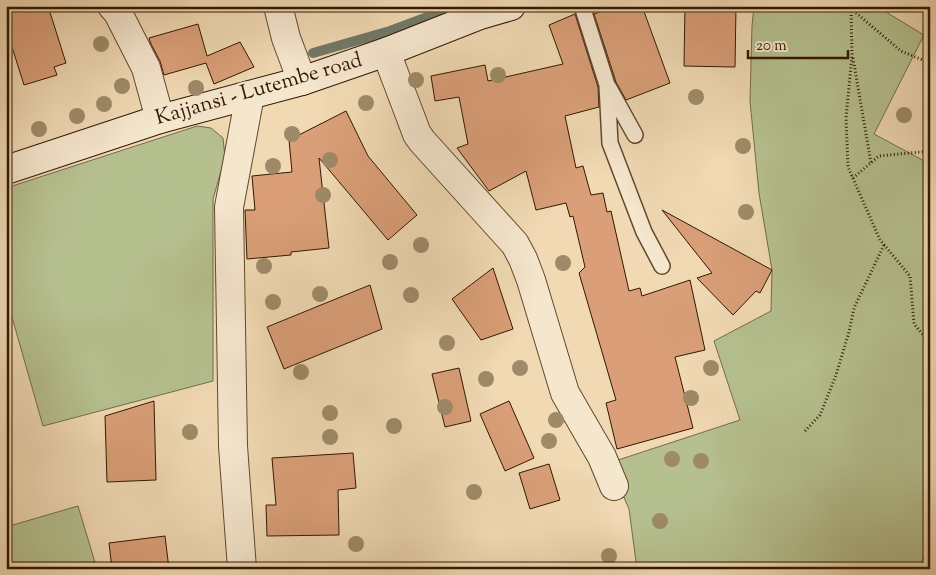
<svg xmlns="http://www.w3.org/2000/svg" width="936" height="575" font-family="'Sorts Mill Goudy',serif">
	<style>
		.green { fill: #b6c08f; stroke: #746c48 }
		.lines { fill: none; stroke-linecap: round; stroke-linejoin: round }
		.stream { stroke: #707967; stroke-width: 10 }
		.building { fill: #da9f78; stroke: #321800 }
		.lane-casing { stroke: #62482d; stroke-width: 18 }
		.street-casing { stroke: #62482d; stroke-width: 30 }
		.secondary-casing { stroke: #321800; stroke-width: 30 }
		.path { stroke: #321800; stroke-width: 3; stroke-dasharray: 1 2.5; stroke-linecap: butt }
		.lane { stroke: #f5e6ce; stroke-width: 15 }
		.street { stroke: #f5e6ce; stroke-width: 28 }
		.secondary { stroke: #f5e6ce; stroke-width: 28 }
		.tree { fill: #9e8a68 }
		.labels { text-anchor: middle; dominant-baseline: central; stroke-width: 4.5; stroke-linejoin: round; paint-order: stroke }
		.street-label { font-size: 21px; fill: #321800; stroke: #f5e6ce }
	</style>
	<rect width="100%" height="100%" fill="#f0d9b3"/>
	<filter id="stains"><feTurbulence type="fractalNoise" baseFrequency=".004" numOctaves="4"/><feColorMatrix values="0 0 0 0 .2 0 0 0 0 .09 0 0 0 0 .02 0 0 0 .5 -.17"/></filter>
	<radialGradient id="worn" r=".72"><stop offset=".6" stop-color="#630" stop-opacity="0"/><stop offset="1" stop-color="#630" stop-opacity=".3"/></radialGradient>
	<!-- green -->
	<path class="green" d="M754 6H876L924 35 874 134 930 164V569H637L629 509 609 463 740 420 714 341 771 311 772 270 759 193 750 101 752 26Z
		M197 126 211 128 223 138 225 157 213 199V381L43 426 6 296V188Z
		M78 506 97 569H6V527Z"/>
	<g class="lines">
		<!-- stream -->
		<path class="stream" d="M313 53 390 31 452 8"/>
	</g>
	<!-- building -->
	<path class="building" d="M6 6H48L66 63 54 67 57 75 24 85 6 28Z
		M616 6H642L670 83 626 100 616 82 594 14Z
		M685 6H736L735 67 684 66Z
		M575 14 598 87 599 107 565 116 576 168 583 166 591 195 603 193 607 212 611 211 629 291 640 288 642 296 690 280 705 350 675 357 693 428 617 449 606 403 616 400 579 273 585 267 573 216 570 217 566 203 536 210 526 171 489 191 457 148 468 144 459 97 435 101 431 76 485 65 488 81 563 64 549 25Z
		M198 24 207 56 240 42 254 67 214 84 206 63 164 75 160 61 151 44 149 38Z
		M346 111 368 156 417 215 388 240 319 158 329 248 291 252V255L247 259 245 210H255L252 176 292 172 289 140Z
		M662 210 772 270 760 293 756 291 733 315 697 278 712 273Z
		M493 268 513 329 481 340 452 299Z
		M370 285 382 329 284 369 267 327Z
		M459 368 471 421 445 427 432 374Z
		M154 401 156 480 107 482 105 416Z
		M509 401 534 458 505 471 480 414Z
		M353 453 356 488 338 490 339 535 267 536 266 505H276L272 458Z
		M549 464 560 500 530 509 519 473Z
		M165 536 169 569H112L109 543Z"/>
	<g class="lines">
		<defs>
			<path id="lane" d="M582 6 607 85 610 143 644 232 662 266
				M609 88 635 135"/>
			<path id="street" d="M112 6 118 13 146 68 160 119
				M278 6 286 38 302 81
				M386 52 417 134 422 141 515 244 523 259 531 280 565 393 602 457 614 486
				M242 569 233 446 229 207 250 95"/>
			<path id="secondary" d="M6 170 160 119 302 81 386 52 480 15 511 6"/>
		</defs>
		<!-- lane casing -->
		<use href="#lane" class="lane-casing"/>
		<!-- street casing -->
		<use href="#street" class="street-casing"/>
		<!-- secondary casing -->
		<use href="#secondary" class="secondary-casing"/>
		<!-- path -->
		<path class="path" d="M848 6 901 51 930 63
			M851 8 852 55 846 118 848 167 880 240 910 276 914 324 930 343
			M853 58 871 163
			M853 178 879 156 930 151
			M805 431 820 415 836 375 849 332 854 308 884 245
			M919 569 928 551 930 549
			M926 569 930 557"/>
		<!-- lane -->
		<use href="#lane" class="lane"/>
		<!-- street -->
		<use href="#street" class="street"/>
		<!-- secondary -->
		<use href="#secondary" class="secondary"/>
	</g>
	<!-- trees -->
	<g class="tree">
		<circle cx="101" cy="44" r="8"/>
		<circle cx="498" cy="75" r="8"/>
		<circle cx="416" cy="80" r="8"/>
		<circle cx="122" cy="86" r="8"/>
		<circle cx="196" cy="88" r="8"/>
		<circle cx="696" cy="97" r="8"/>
		<circle cx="366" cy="103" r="8"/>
		<circle cx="104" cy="104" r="8"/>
		<circle cx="904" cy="115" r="8"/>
		<circle cx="77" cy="116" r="8"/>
		<circle cx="39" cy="129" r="8"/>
		<circle cx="292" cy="134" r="8"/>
		<circle cx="743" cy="146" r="8"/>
		<circle cx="330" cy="160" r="8"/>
		<circle cx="273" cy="166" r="8"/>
		<circle cx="323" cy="195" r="8"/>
		<circle cx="746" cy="212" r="8"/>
		<circle cx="421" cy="245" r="8"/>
		<circle cx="390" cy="262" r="8"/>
		<circle cx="563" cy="263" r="8"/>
		<circle cx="264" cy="266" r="8"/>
		<circle cx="320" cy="294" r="8"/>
		<circle cx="411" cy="295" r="8"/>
		<circle cx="273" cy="302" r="8"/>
		<circle cx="447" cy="343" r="8"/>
		<circle cx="520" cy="368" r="8"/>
		<circle cx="711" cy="368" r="8"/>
		<circle cx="301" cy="372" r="8"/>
		<circle cx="486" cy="379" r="8"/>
		<circle cx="691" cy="398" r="8"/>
		<circle cx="445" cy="407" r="8"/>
		<circle cx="330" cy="413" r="8"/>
		<circle cx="556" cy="420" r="8"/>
		<circle cx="394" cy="426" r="8"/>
		<circle cx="190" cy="432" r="8"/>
		<circle cx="330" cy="437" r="8"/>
		<circle cx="549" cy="441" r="8"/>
		<circle cx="672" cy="459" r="8"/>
		<circle cx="701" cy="461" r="8"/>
		<circle cx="474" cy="492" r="8"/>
		<circle cx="660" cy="521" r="8"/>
		<circle cx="356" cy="544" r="8"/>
		<circle cx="609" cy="556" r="8"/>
	</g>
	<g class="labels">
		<!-- street labels -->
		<g class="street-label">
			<text transform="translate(259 90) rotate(-16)">Kajjansi - Lutembe road</text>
		</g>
	</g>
	<!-- margin -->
	<rect width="936" height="575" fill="none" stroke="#f0d9b3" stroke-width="25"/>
	<rect x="8" y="8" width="921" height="560" fill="none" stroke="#321800" stroke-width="2.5"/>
	<rect x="12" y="12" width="911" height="550" fill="none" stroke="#321800"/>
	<!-- scale -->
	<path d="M748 50v8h100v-8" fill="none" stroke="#321800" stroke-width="2.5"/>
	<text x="756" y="50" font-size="15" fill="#321800" stroke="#f5e6ce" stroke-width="4" paint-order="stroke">20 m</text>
	<rect width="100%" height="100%" filter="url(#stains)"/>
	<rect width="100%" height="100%" fill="url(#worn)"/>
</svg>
